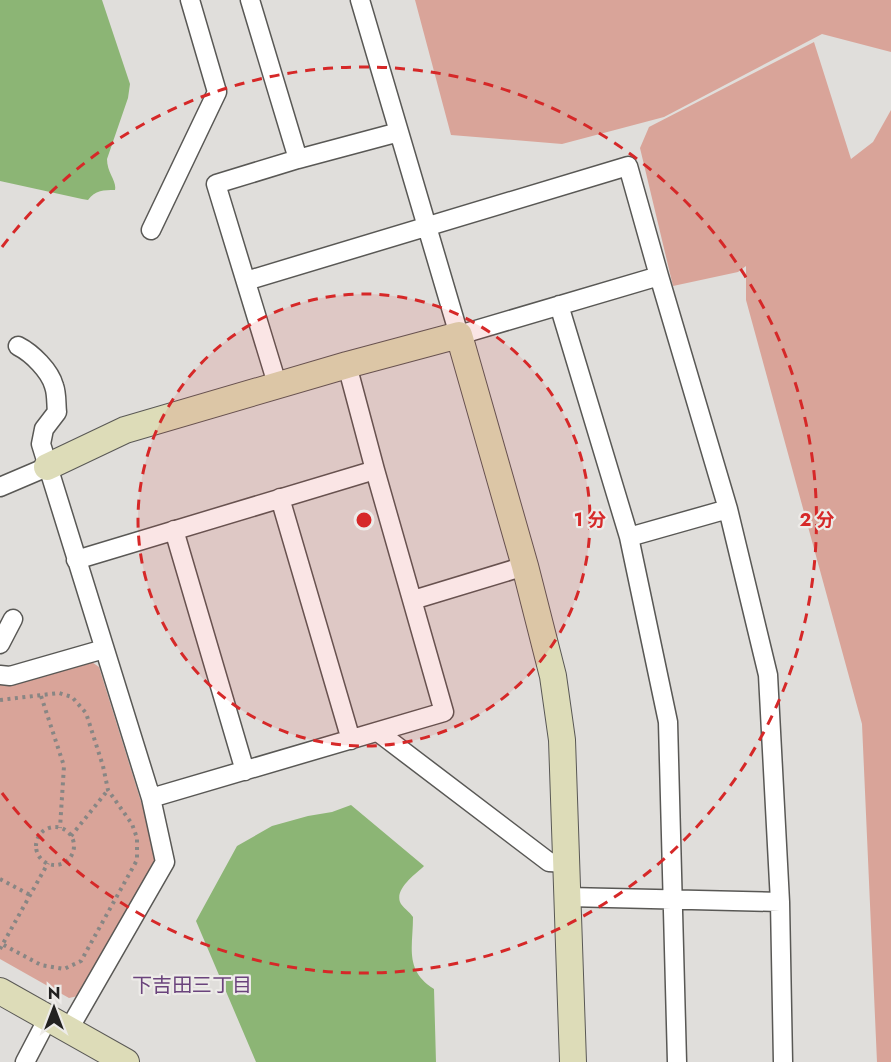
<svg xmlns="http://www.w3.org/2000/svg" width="891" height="1062" font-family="Jost,'Noto Sans JP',sans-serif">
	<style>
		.green { fill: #d9a499 }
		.water { fill: #8cb575 }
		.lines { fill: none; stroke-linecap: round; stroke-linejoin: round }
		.street-casing { stroke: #595855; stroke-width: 21 }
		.secondary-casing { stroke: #595855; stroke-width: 28 }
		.path { stroke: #888684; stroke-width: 4; stroke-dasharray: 3 4.5; stroke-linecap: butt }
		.street { stroke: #fff; stroke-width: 18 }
		.secondary { stroke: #dddcb8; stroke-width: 26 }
		.ring { fill: none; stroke: #d62828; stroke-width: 3; stroke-dasharray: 10 8 }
		.labels { text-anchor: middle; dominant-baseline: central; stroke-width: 4.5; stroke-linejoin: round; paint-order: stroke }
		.neighbourhood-label { font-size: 20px; fill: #6a437c; stroke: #edebe8 }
		.centre { fill: #d62828; stroke: #edebe8; stroke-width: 3 }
		.ring-label { font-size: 18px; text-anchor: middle; font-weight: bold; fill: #d62828; stroke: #edebe8; stroke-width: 4.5; stroke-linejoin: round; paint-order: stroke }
	</style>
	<rect width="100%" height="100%" fill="#e0dedb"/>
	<!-- green -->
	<path class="green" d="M415 0H891V52L822 34 664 117 562 144 451 135Z
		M814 42 851 159 873 142 891 110V1062H877L862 724 746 300V266L738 272 673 286 640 148 649 127Z
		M89 660 99 667 158 856 78 996 69 998 0 959V683L7 685Z"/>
	<!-- water -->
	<path class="water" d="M0 0H102L130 84 128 98 107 159C107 173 117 181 115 190 104 190 95 190 88 200L82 199 0 181Z
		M351 805 424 866C416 874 395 888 400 902 402 907 410 912 413 917 413 947 404 970 434 989L436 1062H256L196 921 237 846 272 826 308 816 332 812Z"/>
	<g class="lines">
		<defs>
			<path id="street" d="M250 0 298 159 216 184 278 387
				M360 0 459 335 659 276 728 509 768 675 780 902 783 1062
				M298 159 399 132
				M151 230 217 92 190 0
				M246 281 628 166 659 276
				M559 305 629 537
				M18 346C32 353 50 371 54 386 57 394 56 404 57 412L44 429 41 444 151 798 165 862 69 1029
				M0 487 47 467
				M280 498 351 740
				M174 530 245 771
				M76 560 375 470
				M413 600 525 566
				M0 644 13 619
				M0 675 10 676 104 649
				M378 732 549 862 567 863
				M151 798 444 712 375 470 347 365
				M568 897 780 902
				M25 1062 48 1018
				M677 1062 668 722 629 537 728 509"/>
			<path id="secondary" d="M47 467 125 430 347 365 459 335 525 566 553 676 562 740 573 1062
				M0 991 126 1062"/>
		</defs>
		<!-- street casing -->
		<use href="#street" class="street-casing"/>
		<!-- secondary casing -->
		<use href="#secondary" class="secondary-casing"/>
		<!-- path -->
		<path class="path" d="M41 696 64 766 60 828
			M0 700 59 693 72 697 86 713 103 766 108 790 132 824 137 838V860L81 961 64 969 41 965 0 943
			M36 846a19 19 0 1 1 38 0a19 19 0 1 1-38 0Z
			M71 836 108 790
			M0 879 30 895
			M0 949 48 863"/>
		<!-- street -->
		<use href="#street" class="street"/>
		<!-- secondary -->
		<use href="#secondary" class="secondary"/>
	</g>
	<!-- distance rings -->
	<circle cx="364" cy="520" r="226" fill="#d62828" fill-opacity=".12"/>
	<g class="ring">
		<circle cx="364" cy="520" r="226"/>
		<path d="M2 247A453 453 0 1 1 2 793"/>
	</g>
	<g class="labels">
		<!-- neighbourhood labels -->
		<g class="neighbourhood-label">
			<text x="192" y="985">下吉田三丁目</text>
		</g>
	</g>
	<circle cx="364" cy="520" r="9" class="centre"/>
	<g class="ring-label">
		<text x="590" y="526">1 分</text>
		<text x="817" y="526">2 分</text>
	</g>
	<!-- north arrow -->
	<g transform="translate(54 1008)" stroke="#edebe8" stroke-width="4.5" paint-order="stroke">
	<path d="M0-4.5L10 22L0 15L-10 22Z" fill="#222120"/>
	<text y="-9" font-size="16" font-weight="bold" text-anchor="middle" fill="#222120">N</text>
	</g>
</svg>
